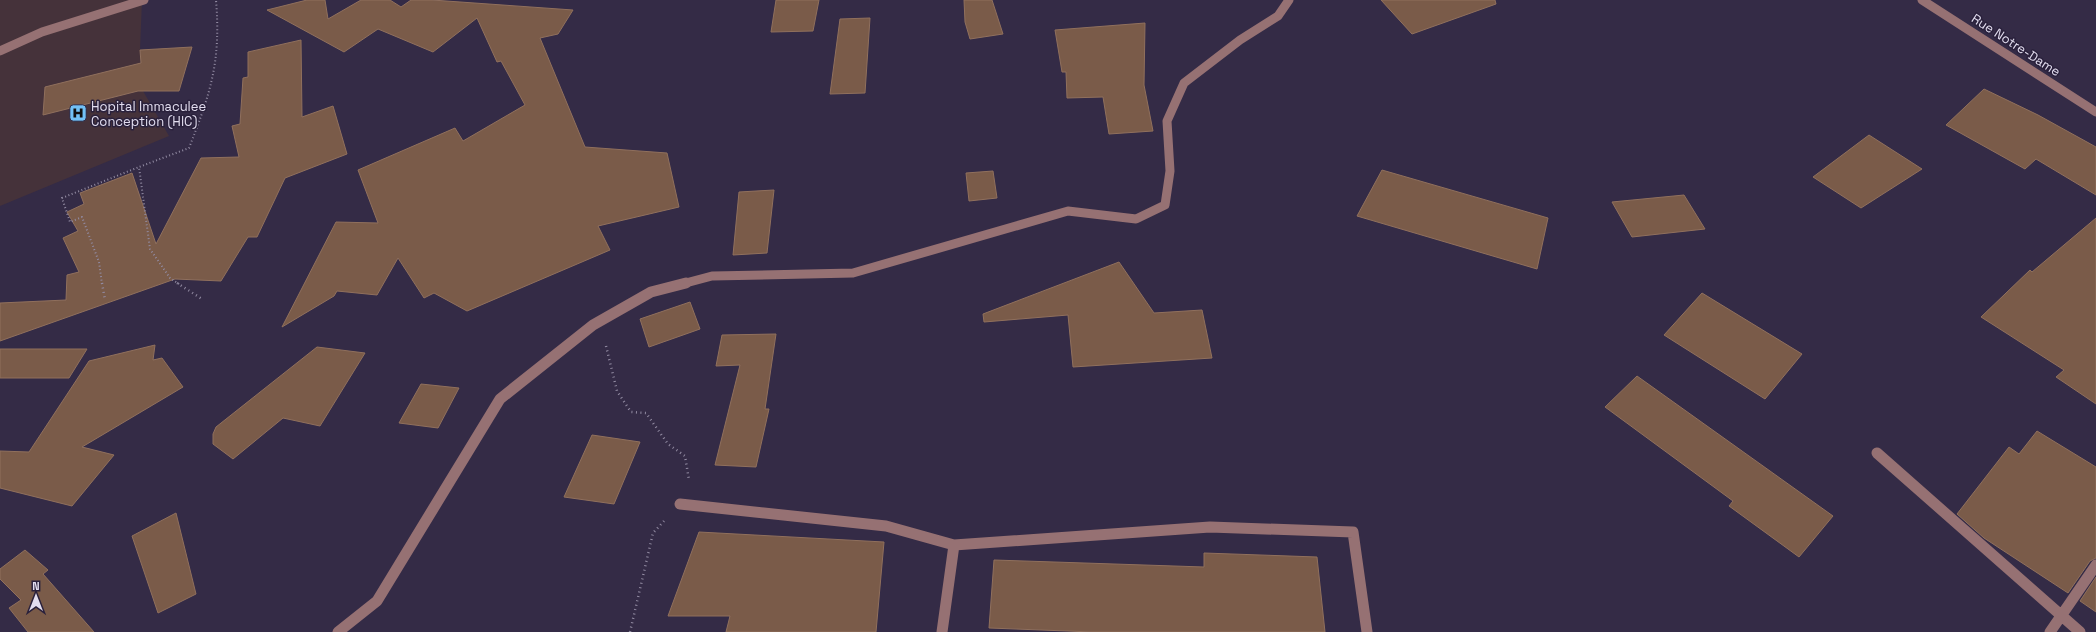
<svg xmlns="http://www.w3.org/2000/svg" width="2096" height="632" font-family="'Space Grotesk',sans-serif">
	<style>
		.medical { fill: #45323a }
		.building { fill: #7a5b49; stroke: #90705d }
		.lines { fill: none; stroke-linecap: round; stroke-linejoin: round }
		.path-far1 { stroke: #928ba2; stroke-width: 2; stroke-dasharray: 1 2.5; stroke-linecap: butt }
		.path { stroke: #928ba2; stroke-width: 2.5; stroke-dasharray: 1 3.5; stroke-linecap: butt }
		.minor-far1 { stroke: #967173; stroke-width: 9 }
		.minor { stroke: #967173; stroke-width: 11 }
		.labels { text-anchor: middle; dominant-baseline: central; stroke-width: 3; stroke-linejoin: round; paint-order: stroke }
		.street-label { font-size: 13px; fill: #e2ddef; stroke: #2a213c }
		.poi-label { font-size: 13px; fill: #e2ddef; stroke: #2a213c; text-anchor: start }
	</style>
	<rect width="100%" height="100%" fill="#342b46"/>
	<!-- medical -->
	<path class="medical" d="M0 0H142L140 50 143 91 169 136 0 206Z"/>
	<!-- building -->
	<path class="building" d="M307 0H325L328 19 361 0H390L401 7 411 0H432L573 10 558 34 540 38 585 147 667 153 679 207 598 226 610 250 467 311 434 293 424 298 398 258 377 295 337 291 334 296 282 327 336 222 378 223 358 170 455 128 463 141 525 105 501 61 497 62 477 18 433 52 378 29 344 52 267 10Z
		M776 0H819L813 31 771 32Z
		M964 0H992L1003 34 970 39 965 22Z
		M1381 0H1495L1496 4 1412 34Z
		M870 18 865 93 830 94 840 19Z
		M1145 23 1144 85 1153 131 1109 134 1103 97 1067 98 1066 72H1062L1055 30Z
		M301 40 302 117 333 106 347 154 285 178 257 237H248L221 281 175 279 0 341V303L66 300 67 275 79 272 63 238 78 231 67 212 84 204 80 193 132 173 156 244 201 158 239 157 232 126 240 124 243 78 248 77V52Z
		M192 47 179 91H138L43 115 45 87 141 63 140 50Z
		M1984 89 2038 115 2096 147V195L2036 159 2025 169 1946 125Z
		M1869 135 1922 169 1861 208 1813 177Z
		M1382 170 1548 218 1537 269 1357 216Z
		M993 171 997 198 969 201 966 173Z
		M774 190 767 253 733 255 739 192Z
		M1684 195 1705 229 1632 237 1612 202Z
		M2096 218V404L2056 377 2064 370 1981 317 2030 270 2032 272Z
		M1119 262 1154 313 1202 310 1212 358 1073 367 1068 315 984 322 983 314Z
		M1702 293 1802 354 1765 399 1664 335Z
		M690 302 700 329 649 347 640 319Z
		M776 334 765 409H769L756 467 715 465 740 365 716 366 722 335Z
		M155 345 153 360 162 358 183 387 82 447 114 455 72 506 0 488V451L29 452 89 361Z
		M317 347 365 353 320 426 283 418 233 459 213 444V434L216 427Z
		M0 349H87L69 378H0Z
		M1637 376 1833 516 1799 557 1729 506 1733 501 1605 407Z
		M421 384 459 388 438 428 399 423Z
		M2037 431 2096 467V558L2090 561 2068 593 1984 538 1957 514 2009 447 2019 454Z
		M592 435 640 442 614 504 564 497Z
		M176 513 196 594 158 613 132 536Z
		M699 532 884 542 876 632H726L730 616H668Z
		M25 550 48 570 43 574 94 632H28L9 608 21 600 0 579V569Z
		M1204 553 1317 557 1325 632H1093L989 628 994 560 1204 567Z
		M2096 577V612L2080 601Z"/>
	<g class="lines">
		<!-- path-far1 -->
		<path class="path-far1" d="M102 284 99 262 82 217 70 222 62 198 139 167
			M179 284 170 278 150 249 139 167 189 148C211 92 221 61 216 0"/>
		<!-- path -->
		<path class="path" d="M102 283 105 300
			M177 283 202 299
			M606 346 617 391 631 412 646 413 668 444 685 456 689 480
			M630 632 653 533 664 521"/>
		<!-- minor-far1 -->
		<path class="minor-far1" d="M1922 0 2096 112
			M0 51 42 32 144 0
			M682 284 712 276 853 273 1068 211 1136 219 1165 205 1170 171 1167 121 1184 83 1240 40 1278 16 1289 0"/>
		<!-- minor -->
		<path class="minor" d="M1877 453 2080 632
			M680 504 886 526 954 545 1210 527 1353 532 1367 632
			M338 632 377 601 500 399 593 325 651 292 686 283
			M942 632 954 545
			M2050 632 2096 565"/>
	</g>
	<!-- icons -->
	<defs>
		<symbol id="hospital-square" viewBox="-11 -11 22 22"><rect x="-9" y="-9" width="18" height="18" rx="4" fill="#72c1f5" stroke="#2a213c"/><path d="M-5-5h3v3.5h4V-5h3V5h-3V1.5h-4V5h-3Z" fill="#111"/></symbol>
	</defs>
	<g fill-rule="evenodd">
		<use href="#hospital-square" x="68" y="103" width="20" height="20"/>
	</g>
	<g class="labels">
		<!-- street labels -->
		<g class="street-label">
			<text transform="translate(2016 45) rotate(33)">Rue Notre-Dame</text>
		</g>
		<!-- poi labels -->
		<g class="poi-label">
			<text x="91" y="106">Hopital Immaculee<tspan x="91" dy="15">Conception (HIC)</tspan></text>
		</g>
	</g>
	<!-- north arrow -->
	<g transform="translate(36 596)" stroke="#2a213c" stroke-width="3" paint-order="stroke">
	<path d="M0-3L7 15L0 10L-7 15Z" fill="#e2ddef"/>
	<text y="-6" font-size="11" font-weight="bold" text-anchor="middle" fill="#e2ddef">N</text>
	</g>
</svg>
